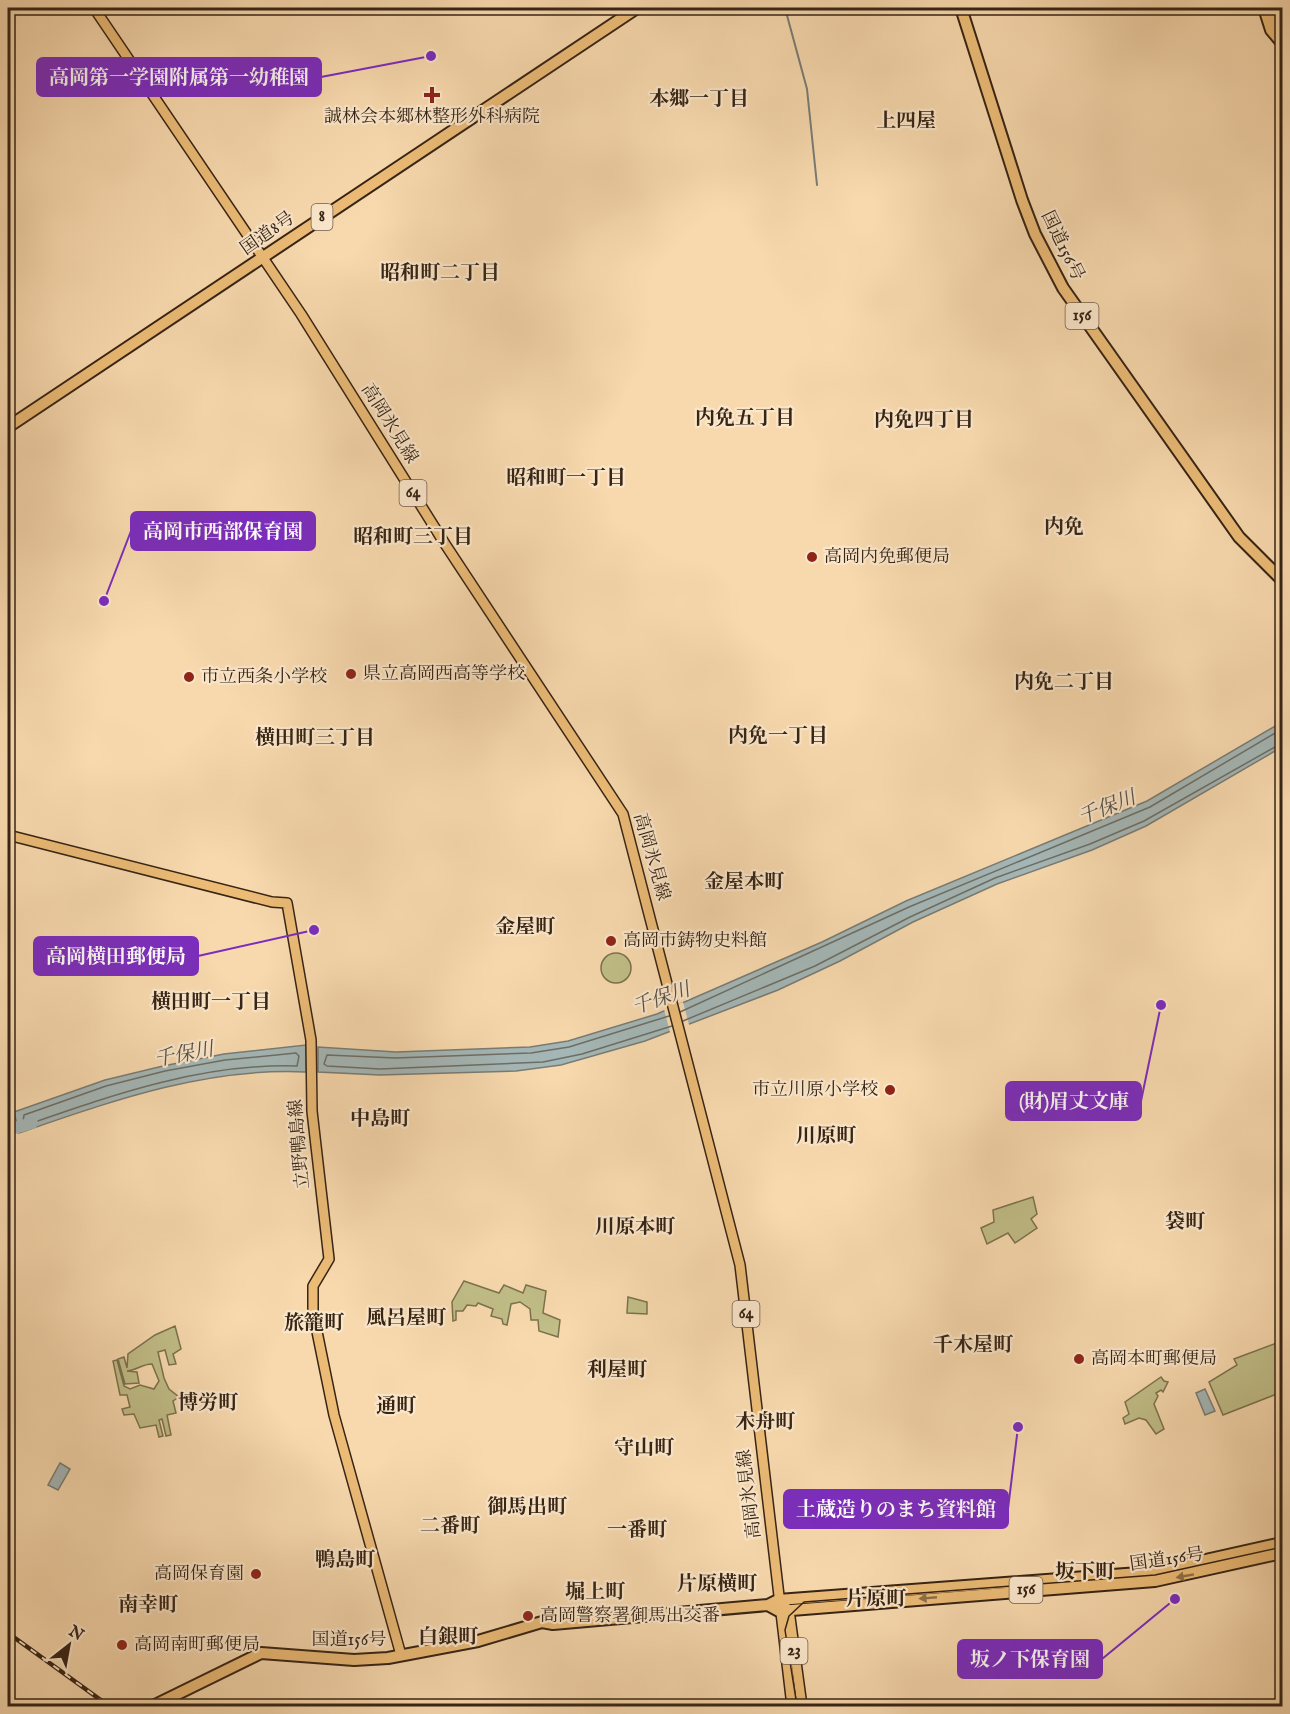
<svg xmlns="http://www.w3.org/2000/svg" width="1290" height="1714" font-family="'IM FELL English','Noto Serif JP',serif">
	<style>
		.green { fill: #c1be88; stroke: #7c714e; stroke-width: 1.5 }
		.water { fill: #a4b7b7; stroke: #787c76; stroke-width: 1.5 }
		.pier { fill: #f8d9ae }
		.lines { fill: none; stroke-linecap: round; stroke-linejoin: round }
		.shore { stroke: #6d6e66; stroke-width: 1.5 }
		.stream { stroke: #787c76; stroke-width: 2 }
		.river { stroke: #a4b7b7; stroke-width: 12 }
		.major-casing { stroke: #362415; stroke-width: 12 }
		.highway-casing { stroke: #362415; stroke-width: 14 }
		.major { stroke: #ecbc77; stroke-width: 9 }
		.highway { stroke: #ecbc77; stroke-width: 10 }
		.tram { stroke: #362415; stroke-width: 1.5 }
		.rail-casing { stroke: #362415; stroke-width: 4.5 }
		.rail { stroke: #fae6ca; stroke-width: 2; stroke-dasharray: 7; stroke-linecap: butt }
		.oneway { fill: #917046 }
		.poi-dot { fill: #8f2418; stroke: #fae6ca; stroke-width: 2 }
		.labels { text-anchor: middle; dominant-baseline: central; stroke-width: 4.5; stroke-linejoin: round; paint-order: stroke }
		.shield { fill: #fae6ca; stroke: #715e4b; stroke-width: 1.5 }
		.shield-label { font-size: 16px; font-weight: bold; fill: #362415 }
		.poi-label { font-size: 18px; fill: #362415; stroke: #fae6ca; text-anchor: start }
		.street-label { font-size: 18px; fill: #362415; stroke: #fae6ca }
		.neighbourhood-label { font-size: 20px; font-weight: bold; fill: #362415; stroke: #fae6ca }
		.water-label { font-size: 20px; font-style: italic; fill: #575046; stroke: #fae6ca }
		.leader { fill: none; stroke: #7b2cbf; stroke-width: 2 }
		.callout-dot { fill: #7b2cbf; stroke: #fae6ca; stroke-width: 2 }
		.callout { fill: #7b2cbf; stroke: #7b2cbf; stroke-width: 2 }
		.callout-label { font-size: 20px; text-anchor: middle; font-weight: bold; fill: #fff }
	</style>
	<rect width="100%" height="100%" fill="#f8d9ae"/>
	<filter id="stains"><feTurbulence type="fractalNoise" baseFrequency=".00333" numOctaves="4"/><feColorMatrix values="0 0 0 0 .2 0 0 0 0 .09 0 0 0 0 .02 0 0 0 .5 -.17"/></filter>
	<radialGradient id="worn" r=".72"><stop offset=".6" stop-color="#630" stop-opacity="0"/><stop offset="1" stop-color="#630" stop-opacity=".3"/></radialGradient>
	<!-- green -->
	<path class="green" d="M601 968a15 15 0 1 1 30 0a15 15 0 1 1-30 0Z
		M1033 1197 1037 1214 1031 1219 1037 1228 1015 1243 1008 1233 987 1244 981 1228 994 1222 993 1210Z
		M464 1281 499 1293 504 1285 523 1293 526 1285 546 1291 543 1313 560 1320 558 1337 539 1331 538 1320H531L530 1309 520 1302 511 1304 507 1325 503 1324 502 1319 491 1316 493 1309 478 1303 476 1306 467 1305 463 1311H456V1320L453 1321 452 1302Z
		M628 1297 647 1302V1314L627 1313Z
		M175 1326 181 1349 173 1354 176 1364 169 1365 165 1350 158 1352 164 1378 169 1389 179 1397 173 1401 176 1413 167 1415 171 1435 166 1436 162 1419 159 1420 163 1436 159 1437 156 1425 140 1428 134 1414 124 1415 122 1409 130 1407 127 1395H120L113 1361 117 1360 124 1386 130 1389 140 1385 154 1389 159 1381 152 1364C142 1364 137 1370 127 1371L137 1372 139 1383 125 1384 118 1359 124 1357 127 1368 128 1354 155 1335Z
		M1282 1341V1392L1223 1415 1209 1382 1237 1365 1234 1359Z
		M1161 1377 1164 1381 1168 1382 1163 1392 1161 1390 1156 1393 1158 1396 1154 1404 1164 1429 1156 1434 1146 1420 1139 1418 1125 1424 1123 1418 1129 1414 1125 1402Z"/>
	<!-- water -->
	<path class="water" d="M1282 722V747L1146 826 1092 850 997 884 913 922 840 961 778 990 645 1041 561 1065 516 1071 380 1075 318 1072V1047L396 1052 530 1047 568 1041 657 1014 822 942 906 901 1147 801Z
		M306 1045V1072C206 1067 112 1101 19 1133L14 1112 105 1080 163 1066 224 1054Z
		M1205 1389 1215 1411 1205 1415 1196 1393Z
		M60 1463 70 1469 58 1490 48 1485Z"/>
	<!-- pier -->
	<path class="pier" d="M683 1002 690 1028 671 1036 664 1009Z"/>
	<g class="lines">
		<!-- shore -->
		<path class="shore" d="M680 1012 909 907 1150 807 1282 729
			M669 1016 569 1047 531 1053 396 1058 327 1055 324 1064 327 1066 380 1069 543 1062 582 1054 672 1026
			M683 1021 815 966 910 917 995 878 1090 844 1144 821 1282 743
			M296 1053 299 1056 297 1066C203 1063 115 1094 26 1125L23 1122 24 1115 106 1086 165 1071 225 1060Z"/>
		<!-- stream -->
		<path class="stream" d="M785 8 807 89 817 185"/>
		<!-- river -->
		<path class="river" d="M8 1130 32 1123"/>
		<defs>
			<path id="major" d="M94 8 301 314 445 544 623 814 740 1265 792 1706
				M8 835 272 902 287 903 311 1040 312 1111 329 1259 313 1286V1312L334 1415 401 1655
				M784 1606 789 1610 802 1706"/>
			<path id="highway" d="M961 8 1022 200 1035 234 1063 288 1239 537 1282 580
				M1264 8 1271 30 1282 43
				M1271 8 1282 32
				M8 427 637 8
				M768 1605 779 1611 1155 1581 1282 1553
				M153 1706 261 1653 354 1660 388 1658 478 1641 542 1622 553 1624 768 1605 778 1600 1152 1572 1282 1543"/>
		</defs>
		<!-- major casing -->
		<use href="#major" class="major-casing"/>
		<!-- highway casing -->
		<use href="#highway" class="highway-casing"/>
		<!-- major -->
		<use href="#major" class="major"/>
		<!-- highway -->
		<use href="#highway" class="highway"/>
		<!-- tram -->
		<path class="tram" d="M797 1706 785 1630 789 1616 804 1602 1155 1575 1282 1547"/>
		<defs>
			<path id="rail" d="M8 1633 109 1706"/>
		</defs>
		<!-- rail casing -->
		<use href="#rail" class="rail-casing"/>
		<!-- rail -->
		<use href="#rail" class="rail"/>
	</g>
	<!-- one-way arrows -->
	<defs><path id="oneway-solid" d="M-6-.8H1V-3.2L6.5 0L1 3.2V.8H-6Z" transform="scale(1.5)"/></defs>
	<g class="oneway">
		<use href="#oneway-solid" transform="translate(1185 1576) rotate(170)"/>
		<use href="#oneway-solid" transform="translate(928 1598) rotate(175)"/>
	</g>
	<!-- markers -->
	<g class="poi-dot">
		<path d="M429 86h6v6h6v6h-6v6h-6v-6h-6v-6h6z"/>
		<circle cx="812" cy="557" r="6"/>
		<circle cx="351" cy="674" r="6"/>
		<circle cx="189" cy="677" r="6"/>
		<circle cx="611" cy="941" r="6"/>
		<circle cx="890" cy="1090" r="6"/>
		<circle cx="1079" cy="1359" r="6"/>
		<circle cx="256" cy="1574" r="6"/>
		<circle cx="528" cy="1616" r="6"/>
		<circle cx="122" cy="1645" r="6"/>
	</g>
	<g class="labels">
		<!-- shield labels -->
		<g class="shield">
			<rect x="311.5" y="204" width="21" height="26" rx="4.5"/>
			<rect x="1065.5" y="303" width="33" height="26" rx="4.5"/>
			<rect x="399.5" y="480" width="27" height="26" rx="4.5"/>
			<rect x="732.5" y="1301" width="27" height="26" rx="4.5"/>
			<rect x="1009.5" y="1577" width="33" height="26" rx="4.5"/>
			<rect x="780.5" y="1638" width="27" height="26" rx="4.5"/>
		</g>
		<g class="shield-label">
			<text x="322" y="217">8</text>
			<text x="1082" y="316">156</text>
			<text x="413" y="493">64</text>
			<text x="746" y="1314">64</text>
			<text x="1026" y="1590">156</text>
			<text x="794" y="1651">23</text>
		</g>
		<!-- poi labels -->
		<g class="poi-label">
			<text x="432" y="117" text-anchor="middle">誠林会本郷林整形外科病院</text>
			<text x="824" y="557">高岡内免郵便局</text>
			<text x="363" y="674">県立高岡西高等学校</text>
			<text x="201" y="677">市立西条小学校</text>
			<text x="623" y="941">高岡市鋳物史料館</text>
			<text x="878" y="1090" text-anchor="end">市立川原小学校</text>
			<text x="1091" y="1359">高岡本町郵便局</text>
			<text x="244" y="1574" text-anchor="end">高岡保育園</text>
			<text x="540" y="1616">高岡警察署御馬出交番</text>
			<text x="134" y="1645">高岡南町郵便局</text>
		</g>
		<!-- street labels -->
		<g class="street-label">
			<text transform="translate(268 234) rotate(-35)">国道8号</text>
			<text transform="translate(1062 246) rotate(64)">国道156号</text>
			<text transform="translate(389 424) rotate(58)">高岡氷見線</text>
			<text transform="translate(651 857) rotate(74)">高岡氷見線</text>
			<text transform="translate(300 1144) rotate(-95)">立野鴨島線</text>
			<text transform="translate(750 1494) rotate(-97)">高岡氷見線</text>
			<text transform="translate(1167 1560) rotate(-8)">国道156号</text>
			<text x="349" y="1640">国道156号</text>
		</g>
		<!-- neighbourhood labels -->
		<g class="neighbourhood-label">
			<text x="699" y="99">本郷一丁目</text>
			<text x="906" y="121">上四屋</text>
			<text x="440" y="273">昭和町二丁目</text>
			<text x="745" y="418">内免五丁目</text>
			<text x="924" y="420">内免四丁目</text>
			<text x="566" y="478">昭和町一丁目</text>
			<text x="1064" y="527">内免</text>
			<text x="413" y="537">昭和町三丁目</text>
			<text x="1064" y="682">内免二丁目</text>
			<text x="778" y="736">内免一丁目</text>
			<text x="315" y="738">横田町三丁目</text>
			<text x="744" y="882">金屋本町</text>
			<text x="525" y="927">金屋町</text>
			<text x="211" y="1002">横田町一丁目</text>
			<text x="380" y="1119">中島町</text>
			<text x="826" y="1136">川原町</text>
			<text x="1185" y="1222">袋町</text>
			<text x="635" y="1227">川原本町</text>
			<text x="406" y="1318">風呂屋町</text>
			<text x="314" y="1323">旅籠町</text>
			<text x="973" y="1345">千木屋町</text>
			<text x="617" y="1370">利屋町</text>
			<text x="208" y="1403">博労町</text>
			<text x="396" y="1406">通町</text>
			<text x="765" y="1422">木舟町</text>
			<text x="644" y="1448">守山町</text>
			<text x="527" y="1507">御馬出町</text>
			<text x="450" y="1526">二番町</text>
			<text x="637" y="1530">一番町</text>
			<text x="345" y="1560">鴨島町</text>
			<text x="1085" y="1572">坂下町</text>
			<text x="717" y="1584">片原横町</text>
			<text x="595" y="1592">堀上町</text>
			<text x="876" y="1599">片原町</text>
			<text x="148" y="1605">南幸町</text>
			<text x="448" y="1637">白銀町</text>
		</g>
		<!-- water labels -->
		<g class="water-label">
			<text transform="translate(1107 808) rotate(-21)">千保川</text>
			<text transform="translate(661 999) rotate(-19)">千保川</text>
			<text transform="translate(184 1055) rotate(-11)">千保川</text>
		</g>
	</g>
	<!-- callouts -->
	<path class="leader" d="M431 56L321 77M104 601L131 531M314 930L198 956M1161 1005L1141 1101M1018 1427L1008 1509M1175 1599L1102 1659"/>
	<g class="callout-dot">
		<circle cx="431" cy="56" r="6"/>
		<circle cx="104" cy="601" r="6"/>
		<circle cx="314" cy="930" r="6"/>
		<circle cx="1161" cy="1005" r="6"/>
		<circle cx="1018" cy="1427" r="6"/>
		<circle cx="1175" cy="1599" r="6"/>
	</g>
	<g class="callout">
		<rect x="37" y="58" width="284" height="38" rx="6"/>
		<rect x="131" y="512" width="184" height="38" rx="6"/>
		<rect x="34" y="937" width="164" height="38" rx="6"/>
		<rect x="1006" y="1082" width="135" height="38" rx="6"/>
		<rect x="784" y="1490" width="224" height="38" rx="6"/>
		<rect x="958" y="1640" width="144" height="38" rx="6"/>
	</g>
	<g class="callout-label">
		<text x="179" y="84">高岡第一学園附属第一幼稚園</text>
		<text x="223" y="538">高岡市西部保育園</text>
		<text x="116" y="963">高岡横田郵便局</text>
		<text x="1074" y="1108">(財)眉丈文庫</text>
		<text x="896" y="1516">土蔵造りのまち資料館</text>
		<text x="1030" y="1666">坂ノ下保育園</text>
	</g>
	<!-- margin -->
	<rect width="1290" height="1714" fill="none" stroke="#f8d9ae" stroke-width="30"/>
	<rect x="9" y="9" width="1272" height="1696" fill="none" stroke="#362415" stroke-width="3"/>
	<rect x="15" y="15" width="1260" height="1684" fill="none" stroke="#362415" stroke-width="1.5"/>
	<!-- north arrow -->
	<g transform="translate(69 1645) rotate(31)" stroke="#fae6ca" stroke-width="4.5" paint-order="stroke">
	<path d="M0-4.5L10 22L0 15L-10 22Z" fill="#362415"/>
	<text y="-9" font-size="16" font-weight="bold" text-anchor="middle" fill="#362415">N</text>
	</g>
	<rect width="100%" height="100%" filter="url(#stains)"/>
	<rect width="100%" height="100%" fill="url(#worn)"/>
</svg>
